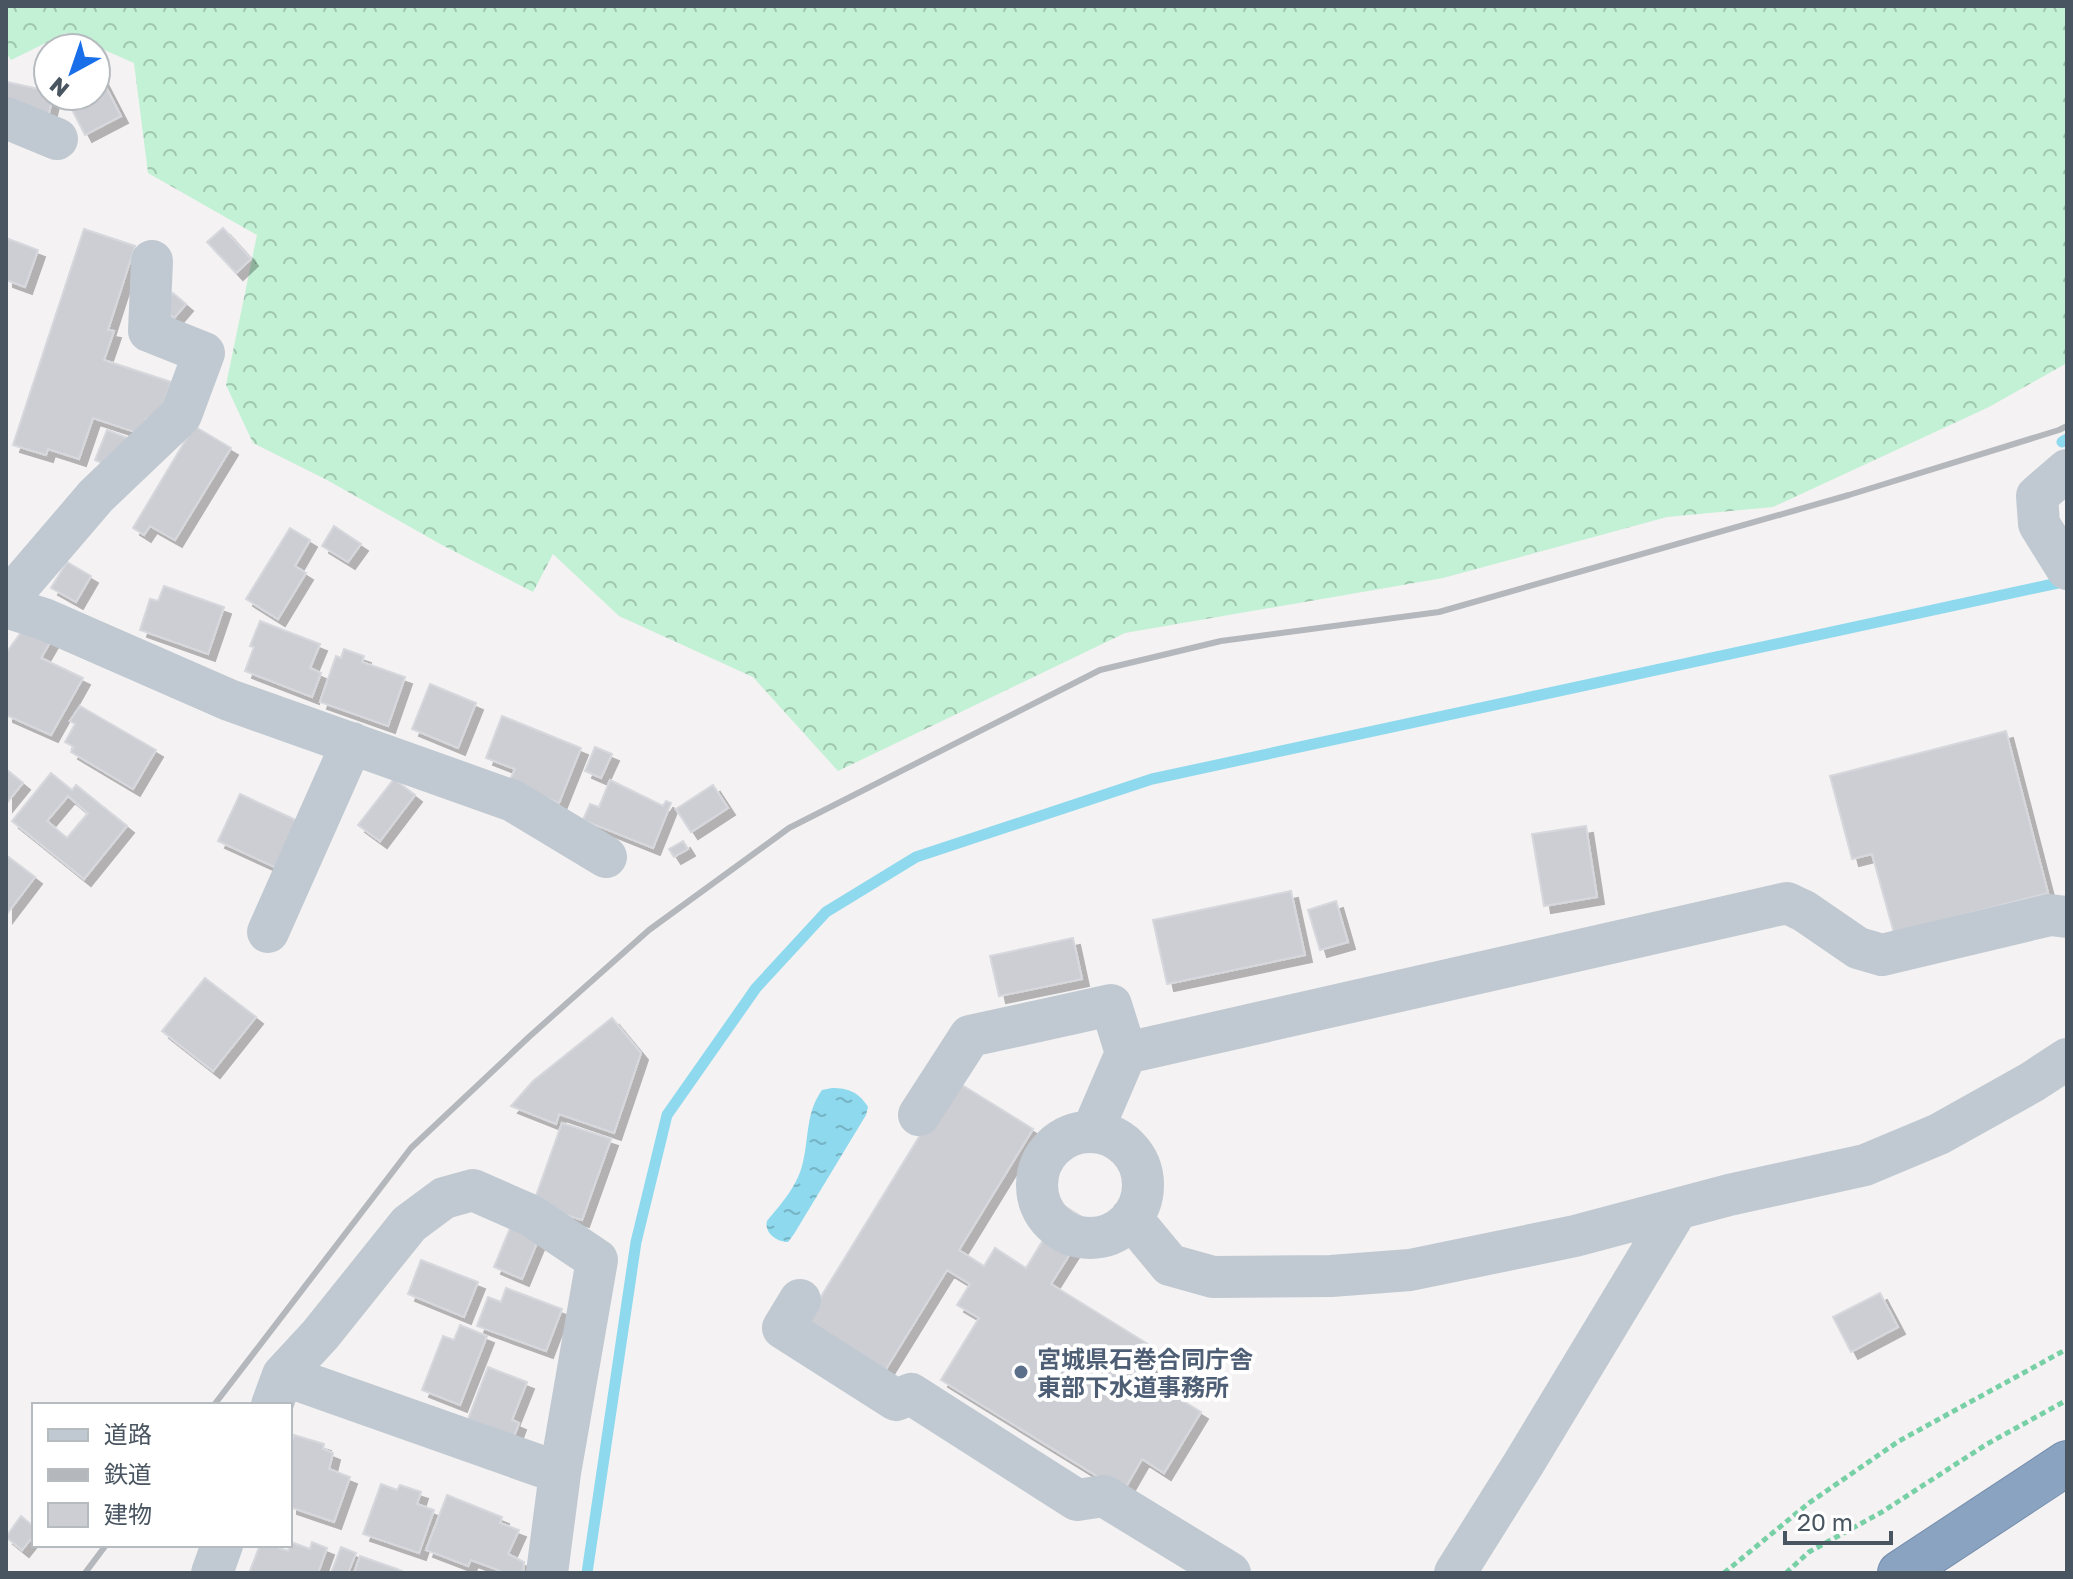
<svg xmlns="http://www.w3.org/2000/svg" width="2073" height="1579" font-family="'Golos Text','Noto Sans JP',sans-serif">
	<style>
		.forest { fill: url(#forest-crowns) }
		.water { fill: url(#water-ripples) }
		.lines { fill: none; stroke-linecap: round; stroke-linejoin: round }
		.stream { stroke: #8ed9ee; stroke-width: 11 }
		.building { fill: #ccced4; stroke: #d6d8dd; stroke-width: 2; fill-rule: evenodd; filter: url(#shadow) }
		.highway-casing { stroke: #758ead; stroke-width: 46 }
		.path { stroke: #78d0a6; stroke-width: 5; stroke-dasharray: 6 4; stroke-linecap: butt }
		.minor { stroke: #c0c9d1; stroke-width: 42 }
		.highway { stroke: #8aa3c1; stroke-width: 44 }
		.rail { stroke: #b4b7bc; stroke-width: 6 }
		.service-dot { fill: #5c6f8a; stroke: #fff; stroke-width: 3 }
		.labels { text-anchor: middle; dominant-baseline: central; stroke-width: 8; stroke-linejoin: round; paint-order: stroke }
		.service-label { font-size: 24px; font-weight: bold; fill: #4e5e75; stroke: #fff; text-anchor: start }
	</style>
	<defs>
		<pattern id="forest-crowns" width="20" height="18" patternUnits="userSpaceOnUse" patternTransform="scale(2)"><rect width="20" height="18" fill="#c2f1d5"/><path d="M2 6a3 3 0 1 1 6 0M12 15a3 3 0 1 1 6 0" fill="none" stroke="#a0c6b0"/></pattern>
		<pattern id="water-ripples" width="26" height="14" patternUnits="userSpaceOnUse" patternTransform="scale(2)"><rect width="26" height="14" fill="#8ed9ee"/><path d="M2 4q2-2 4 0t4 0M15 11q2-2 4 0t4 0" fill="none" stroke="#76b3c4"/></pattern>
		<filter id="shadow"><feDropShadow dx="7" dy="7" stdDeviation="0" flood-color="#0004"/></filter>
	</defs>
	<rect width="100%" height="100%" fill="#f4f2f2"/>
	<!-- forest -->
	<path class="forest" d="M6 6H2067V363L1989 407 1773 507 1667 517 1443 578 1125 633 838 771 753 677 619 616 553 554 533 592 442 545 327 480 253 443 226 385 257 235 148 173 134 63 66 33 11 60 6 52Z"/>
	<!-- water -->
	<path class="water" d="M832 1088C848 1088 859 1092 868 1107L866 1115 794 1234 788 1242C777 1242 764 1233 767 1221 782 1203 798 1185 803 1162 809 1137 806 1112 822 1090Z"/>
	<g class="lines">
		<!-- stream -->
		<path class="stream" d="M2062 442 2067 439
			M587 1573 636 1242 667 1115 756 988 826 912 916 857 1152 779 2067 581"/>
	</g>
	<!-- building -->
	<path class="building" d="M96 68 121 116 85 135 65 96H96Z
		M7 82 48 91V96H53L48 117 6 107Z
		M223 228 251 259 236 273 207 242Z
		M84 229 135 246 108 330 114 331 104 360 171 382 157 423 146 419 141 434 93 418 79 459 48 449 46 455 13 445Z
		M6 238 38 250 25 287 6 280Z
		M173 293 186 304 174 318 161 307Z
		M194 426 231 448 175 540 150 526 144 535 133 528Z
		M107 430 128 438 115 469 95 460Z
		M334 526 361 544 348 562 322 546Z
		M290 528 310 540 295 566 306 573 278 619 246 599Z
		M67 562 91 576 76 602 51 588Z
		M164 586 224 607 208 654 140 630 150 599 158 601Z
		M260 621 320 644 310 668 321 673 312 697 245 671 254 647 250 646Z
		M25 627 52 639 41 658 83 678 51 735 6 715V653Z
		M344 649 364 656 362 662 405 677 388 726 320 702 336 656 341 658Z
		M430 684 476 703 458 748 412 729Z
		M80 706 156 750 133 789 71 752 74 747 65 742 75 724 70 721Z
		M502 716 581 748 559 803 509 782 515 769 486 758Z
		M2006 731 2048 893 1894 933 1872 854 1852 859 1830 776Z
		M595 747 612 754 601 778 585 771Z
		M6 769 23 783 6 804Z
		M51 773 72 790 76 785 127 826 84 879 12 821ZM68 796 88 813 67 838 47 821Z
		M394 779 415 795 380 841 358 825Z
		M610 780 663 806 666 801 671 803 653 848 583 820 590 804 599 807Z
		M713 785 728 808 691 832 676 809Z
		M240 794 300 822 279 869 218 841Z
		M1586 826 1597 897 1544 906 1532 834Z
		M683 841 688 849 674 857 669 849Z
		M6 855 35 877 6 915Z
		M1291 891 1305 955 1167 984 1153 920Z
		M1336 901 1348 942 1320 950 1308 910Z
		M1073 938 1082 979 999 996 990 956Z
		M205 978 256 1017 213 1071 162 1031Z
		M612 1018 641 1053 614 1133 559 1114 556 1124 511 1106 533 1081Z
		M954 1080 1033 1129 959 1250 984 1266 995 1248 1026 1268 1064 1206 1090 1222 1051 1284 1164 1354 1149 1380 1201 1412 1164 1473 1142 1459 1123 1492 941 1380 979 1318 957 1305 970 1284 947 1270 883 1374 803 1326Z
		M562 1123 611 1139 582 1220 533 1204Z
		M511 1226 539 1238 522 1279 494 1267Z
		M421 1260 478 1282 464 1317 408 1294Z
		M506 1288 562 1309 546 1351 477 1326 488 1297 501 1302Z
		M1880 1293 1898 1327 1851 1352 1833 1317Z
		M460 1325 487 1336 460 1405 422 1390 443 1336 454 1340Z
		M488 1367 527 1382 512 1420 519 1423 510 1447 464 1430Z
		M294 1435 324 1444 323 1449 333 1453 329 1469 350 1477 334 1522 290 1507V1447Z
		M381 1484 397 1490 400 1485 421 1492 417 1504 434 1510 419 1553 363 1534Z
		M447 1495 502 1517 500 1523 519 1530 508 1554 524 1562 523 1573H501V1571L471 1560 468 1566 426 1550Z
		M21 1516 34 1527V1535L22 1550 6 1537Z
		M291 1542 310 1549 312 1542 327 1548 318 1573H249L260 1545H271L288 1551Z
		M341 1547 356 1553 348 1573H331Z
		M360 1556 397 1569 406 1573H354Z"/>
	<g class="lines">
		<defs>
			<path id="highway" d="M1900 1573 2067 1463"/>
		</defs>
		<!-- highway casing -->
		<use href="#highway" class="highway-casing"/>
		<!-- path -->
		<path class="path" d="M1724 1573 1809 1503 1899 1441 2067 1349
			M1786 1573 1809 1552 1882 1512 1987 1444 2067 1400"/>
		<!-- minor -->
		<path class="minor" d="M6 118 57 139
			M2067 470 2037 496 2039 524 2067 569
			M6 601 96 496 181 415 204 353 149 331 152 261
			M6 607 44 619 229 700 513 801 606 857
			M268 932 352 743
			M919 1115 970 1036 1111 1005 1126 1053
			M1037 1185a53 53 0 1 1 106 0a53 53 0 1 1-106 0Z
			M1092 1132 1126 1053 1787 903 1804 911 1858 948 1882 955 2050 915 2067 917
			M1131 1218 1170 1265 1213 1277 1331 1276 1410 1270 1575 1236 1729 1195 1865 1165 1939 1134 2032 1082 2067 1059
			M800 1300 783 1328 896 1400 911 1394 1077 1500 1104 1496 1230 1573
			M283 1375 560 1473
			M272 1405 283 1375 320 1335 409 1224 444 1198 473 1190 530 1215 597 1260 560 1473 547 1573
			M212 1573 222 1545
			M1455 1573 1524 1463 1676 1211"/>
		<!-- highway -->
		<use href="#highway" class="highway"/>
		<!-- rail -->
		<path class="rail" d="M214 1405 411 1148 530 1036 649 930 789 828 1100 670 1221 641 1439 612 1849 495 2059 430 2067 426
			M85 1573 106 1545"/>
	</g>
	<!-- markers -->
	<circle class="service-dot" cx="1021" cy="1372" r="8"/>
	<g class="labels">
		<!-- service labels -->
		<g class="service-label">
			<text x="1037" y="1358">宮城県石巻合同庁舎<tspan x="1037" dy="28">東部下水道事務所</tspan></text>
		</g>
	</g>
	<!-- border -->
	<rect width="2073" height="1579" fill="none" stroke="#495560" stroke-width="16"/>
	<!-- legend -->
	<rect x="32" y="1403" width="260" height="144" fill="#ffffff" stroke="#b6bbbf" stroke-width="2"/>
	<rect x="48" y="1429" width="40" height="12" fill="#c0c9d1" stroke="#b6bbbf" stroke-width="2"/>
	<text x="104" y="1443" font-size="24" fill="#495560">道路</text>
	<rect x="48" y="1469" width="40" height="12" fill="#b4b7bc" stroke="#b6bbbf" stroke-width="2"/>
	<text x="104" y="1483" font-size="24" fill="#495560">鉄道</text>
	<rect x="48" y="1503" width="40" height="24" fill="#ccced4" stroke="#b6bbbf" stroke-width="2"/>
	<text x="104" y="1523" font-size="24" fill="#495560">建物</text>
	<!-- north arrow -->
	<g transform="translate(72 72) rotate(220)"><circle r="38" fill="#ffffff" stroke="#b6bbbf" stroke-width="2"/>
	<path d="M0-6L14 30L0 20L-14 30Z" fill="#186fe9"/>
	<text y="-12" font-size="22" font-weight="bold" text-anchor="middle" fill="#495560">N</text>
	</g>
	<!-- scale -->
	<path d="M1785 1531v12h106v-12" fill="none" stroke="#495560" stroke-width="4"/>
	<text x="1797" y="1531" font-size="24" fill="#495560" stroke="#ffffff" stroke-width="6" paint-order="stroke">20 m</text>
</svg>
